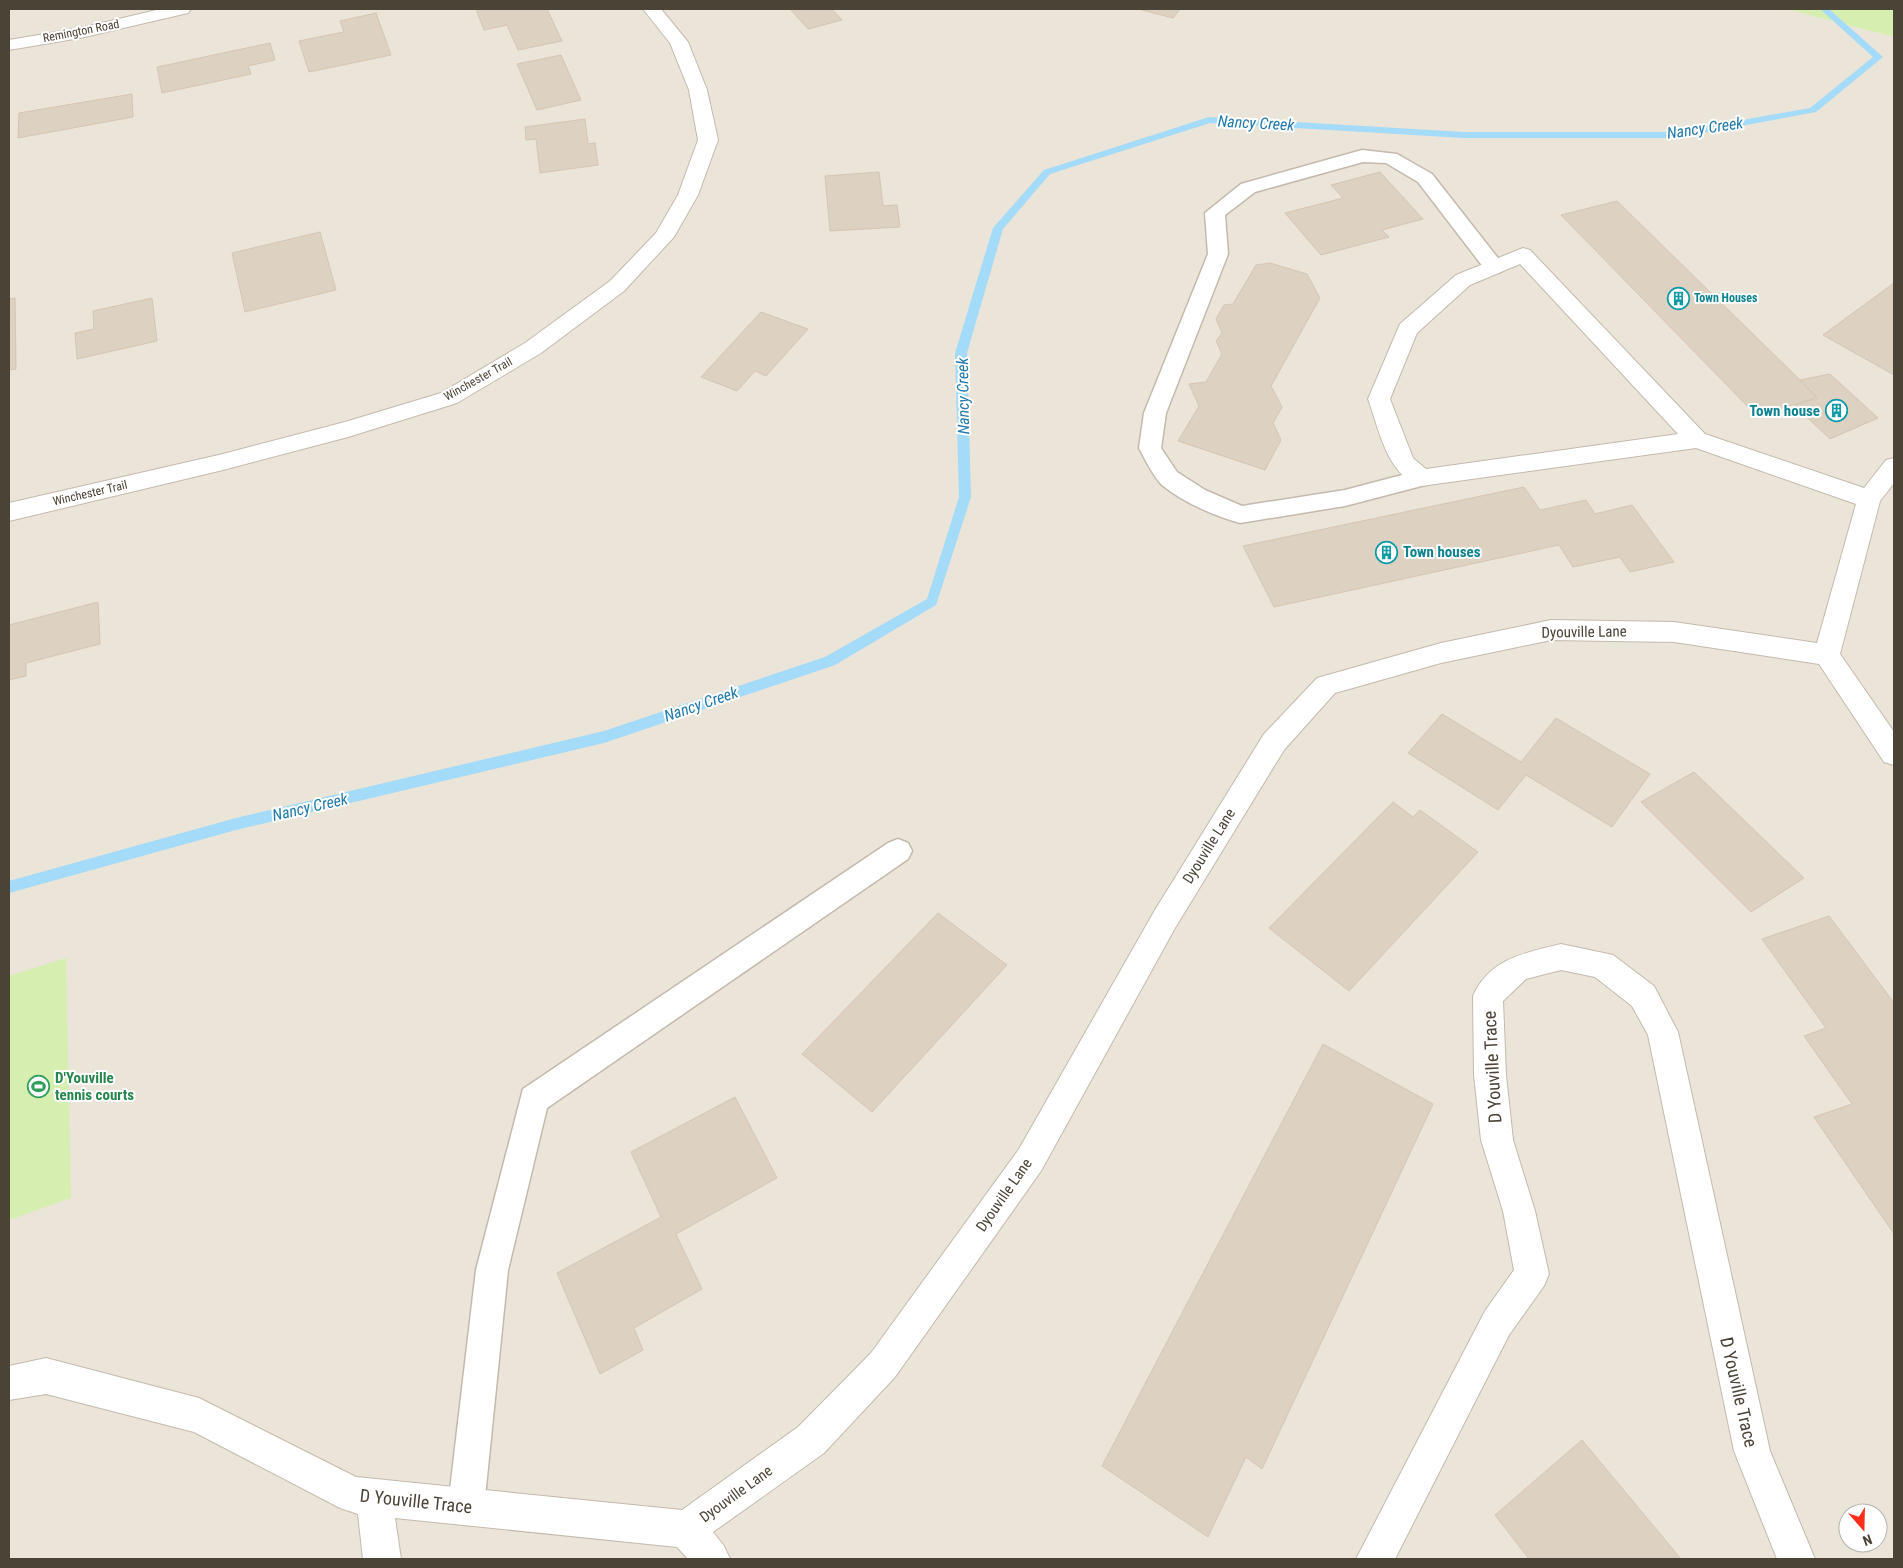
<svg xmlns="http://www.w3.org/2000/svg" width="1903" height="1568" font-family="'Roboto Condensed',sans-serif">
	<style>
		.residential { fill: #ebe4d9; fill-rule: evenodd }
		.green { fill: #d6eeb0 }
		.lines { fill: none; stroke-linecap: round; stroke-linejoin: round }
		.stream { fill: #a3dbf8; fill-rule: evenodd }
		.building { fill: #ddd1c2; stroke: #d6c5b1 }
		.lane-casing { stroke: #c4baac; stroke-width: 3 }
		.street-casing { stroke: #c4baac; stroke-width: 2 }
		.lane { fill: #fff; fill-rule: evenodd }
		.street { fill: #fff; fill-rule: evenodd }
		.labels { text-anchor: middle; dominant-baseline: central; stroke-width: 4; stroke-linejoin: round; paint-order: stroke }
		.far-street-label { font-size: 12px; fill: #4c4337; stroke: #fff }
		.far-culture-label { font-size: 12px; font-weight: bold; fill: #0d838f; stroke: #fff; text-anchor: start }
		.culture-label { font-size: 15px; font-weight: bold; fill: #0d838f; stroke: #fff; text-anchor: end }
		.street-label { font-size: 15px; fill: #4c4337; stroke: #fff }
		.leisure-label { font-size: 15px; font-weight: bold; fill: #27864d; stroke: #fff; text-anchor: start }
		.water-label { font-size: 16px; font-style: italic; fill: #2079ab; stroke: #fff }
		.near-street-label { font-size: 18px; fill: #4c4337; stroke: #fff }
	</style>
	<rect width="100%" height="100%" fill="#f7f3eb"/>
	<!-- residential -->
	<path class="residential" d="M9 9H1786L1894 37V1559H9ZM1848 1513H1878V1543H1848Z"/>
	<!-- green -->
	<path class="green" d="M1786 9H1894V37Z
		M66 958 71 1198 9 1220V976Z"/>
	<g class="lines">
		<!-- stream -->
		<path class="stream" d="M1820 9H1829L1883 57 1816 112 1676 138H1464L1210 123 1050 174 1003 229 967 353 971 497 936 605 835 665 604 743 236 830 9 893V881L236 818 604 731 825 657 927 599 959 497 955 353 993 228 1044 170 1209 117 1464 132H1676L1810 108 1873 57Z"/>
	</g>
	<!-- building -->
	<path class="building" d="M476 9H550H547L562 41 518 50 507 25 484 30Z
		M790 9H832L842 20 808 29Z
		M1138 9H1180L1173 18Z
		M376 13 391 55 309 72 299 41 344 32 340 21Z
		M270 43 275 60 248 66 251 74 162 93 157 67Z
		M561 55 581 100 537 110 517 64Z
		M132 94 133 117 18 138 19 113Z
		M585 119 588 144 595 143 598 165 540 173 536 139 526 140 525 127Z
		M879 172 883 206 897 205 900 227 830 231 825 176Z
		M1380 172 1423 219 1382 230 1389 237 1321 255 1285 213 1343 198 1331 185Z
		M1617 201 1800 380 1817 398 1756 415 1561 215Z
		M320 232 336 290 245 312 232 253Z
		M1270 263 1307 274 1320 298 1271 386 1282 407 1273 423 1281 440 1265 470 1178 441 1199 406 1189 384 1206 382 1222 354 1216 341 1222 333 1216 319 1224 305 1233 304 1256 265Z
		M1894 283V375L1823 335Z
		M15 298 16 369 9 370V299Z
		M152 298 157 341 77 359 75 333 94 329 93 311Z
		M761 312 808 329 766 376 755 371 737 391 701 377Z
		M1830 374 1878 418 1830 439 1794 405 1817 398 1800 380Z
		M1524 487 1540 510 1586 500 1595 514 1632 505 1674 562 1630 572 1620 557 1573 567 1559 545 1274 607 1243 546Z
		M98 602 100 644 26 663V676L9 680V625Z
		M1442 714 1521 762 1556 718 1650 774 1612 827 1526 775 1498 810 1408 753Z
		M1694 772 1804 878 1751 912 1641 802Z
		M1393 802 1413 817 1420 810 1478 852 1349 991 1269 928Z
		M938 913 1007 965 872 1112 802 1054Z
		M1829 916 1894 1003V1234L1814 1117 1852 1104 1804 1036 1826 1028 1762 939Z
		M1323 1044 1433 1104 1262 1469 1246 1457 1208 1537 1102 1466Z
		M735 1097 777 1178 676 1234 702 1289 634 1328 643 1350 600 1374 557 1273 661 1217 631 1152Z
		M1582 1440 1681 1559H1529L1495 1515Z"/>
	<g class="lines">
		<defs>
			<path id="lane" d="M1362 150 1397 154 1432 174 1501 262 1504 267 1501 272 1494 273 1487 272 1418 182 1386 163 1363 162 1255 192 1225 215 1228 254 1166 413 1161 448 1177 472 1205 490 1242 506 1345 490 1421 470 1429 472 1432 478 1429 484 1345 506 1240 523C1214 516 1183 502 1162 485 1153 476 1145 459 1139 448L1144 413 1208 254 1205 213 1241 184Z
				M898 839 908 843 912 851 908 859 547 1108 508 1270 484 1507 478 1519 466 1525 454 1519 448 1507 476 1270 523 1089 888 843Z"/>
			<path id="street" d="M161 9H191L188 13 80 38 9 50V40L80 28Z
				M643 9H661L688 42 707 90 718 140 698 195 674 237 624 291 541 353 457 403 348 437 223 470 9 521V503L223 454 345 422 441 393 525 343 610 281 656 233 678 195 698 140 689 90 670 43Z
				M1523 248 1530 250 1705 434 1864 488 1886 460 1894 458V483L1880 501 1840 654 1894 732V765L1884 762 1819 664 1674 642 1551 640 1441 663 1335 693 1284 750 1175 928 1041 1171 895 1377 824 1453 713 1532 724 1546 730 1559H688L677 1547 395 1518 401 1559H363L358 1514 340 1508 194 1432 46 1394 9 1400V1366L46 1358 199 1398 356 1477 682 1510 798 1427 871 1353 1019 1149 1155 910 1264 734 1317 678 1441 643 1551 620 1674 622 1817 643 1856 504 1696 448 1421 486C1387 476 1379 429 1368 399L1400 324 1456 275ZM1520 264 1678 434 1426 469 1413 458 1390 399 1417 333 1470 285Z
				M1561 944 1613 955 1654 986 1678 1032 1770 1451 1815 1559H1777L1734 1451 1648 1035 1632 1006 1595 977 1561 970 1526 979 1503 1001 1506 1075 1513 1140 1535 1211 1549 1274 1544 1286 1509 1335 1395 1559H1356L1485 1311 1514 1270 1503 1211 1481 1140 1474 1075 1473 996C1490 958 1525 953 1561 944Z"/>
		</defs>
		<!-- lane casing -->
		<use href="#lane" class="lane-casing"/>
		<!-- street casing -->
		<use href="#street" class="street-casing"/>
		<!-- lane -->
		<use href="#lane" class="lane"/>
		<!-- street -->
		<use href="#street" class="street"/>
	</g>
	<!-- icons -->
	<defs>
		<symbol id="building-ring" viewBox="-11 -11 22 22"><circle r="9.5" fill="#fff" stroke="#0f9aa8" stroke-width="1.5"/><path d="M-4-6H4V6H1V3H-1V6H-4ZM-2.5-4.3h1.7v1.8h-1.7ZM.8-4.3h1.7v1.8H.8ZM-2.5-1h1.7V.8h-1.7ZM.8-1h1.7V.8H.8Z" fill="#0f9aa8"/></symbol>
		<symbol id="stadium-ring" viewBox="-11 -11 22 22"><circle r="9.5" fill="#fff" stroke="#2e9e5b" stroke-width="1.5"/><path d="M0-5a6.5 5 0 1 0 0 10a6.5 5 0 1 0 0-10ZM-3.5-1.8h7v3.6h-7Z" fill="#2e9e5b"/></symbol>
	</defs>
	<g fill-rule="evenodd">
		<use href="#building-ring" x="1666" y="286" width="25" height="25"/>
		<use href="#building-ring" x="1824" y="398" width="25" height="25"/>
		<use href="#building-ring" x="1374" y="540" width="25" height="25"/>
		<use href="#stadium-ring" x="26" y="1074" width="25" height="25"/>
	</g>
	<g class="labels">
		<!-- far-street labels -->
		<g class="far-street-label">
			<text transform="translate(81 31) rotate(-11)">Remington Road</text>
			<text transform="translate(478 379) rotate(-29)">Winchester Trail</text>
			<text transform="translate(90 493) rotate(-13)">Winchester Trail</text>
		</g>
		<!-- far-culture labels -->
		<g class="far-culture-label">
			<text x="1694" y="298">Town Houses</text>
		</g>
		<!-- culture labels -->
		<g class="culture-label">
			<text x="1820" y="411">Town house</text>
			<text x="1403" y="552" text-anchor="start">Town houses</text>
		</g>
		<!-- street labels -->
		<g class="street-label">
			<text transform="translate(1584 632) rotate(-1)">Dyouville Lane</text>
			<text transform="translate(1209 846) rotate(-58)">Dyouville Lane</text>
			<text transform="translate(1004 1195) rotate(-55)">Dyouville Lane</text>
			<text transform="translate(736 1494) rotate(-36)">Dyouville Lane</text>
		</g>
		<!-- leisure labels -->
		<g class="leisure-label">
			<text x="55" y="1078">D'Youville<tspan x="55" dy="17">tennis courts</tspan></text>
		</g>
		<!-- water labels -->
		<g class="water-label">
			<text transform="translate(1256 123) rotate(3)">Nancy Creek</text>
			<text transform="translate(1705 128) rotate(-8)">Nancy Creek</text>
			<text transform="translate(963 396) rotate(-91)">Nancy Creek</text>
			<text transform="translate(701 704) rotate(-19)">Nancy Creek</text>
			<text transform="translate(310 807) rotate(-13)">Nancy Creek</text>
		</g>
		<!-- near-street labels -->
		<g class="near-street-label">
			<text transform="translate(1492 1067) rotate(-93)">D Youville Trace</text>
			<text transform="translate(1739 1392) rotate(77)">D Youville Trace</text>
			<text transform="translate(416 1501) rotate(6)">D Youville Trace</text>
		</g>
	</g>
	<!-- border -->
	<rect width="1903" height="1568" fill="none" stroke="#4c4337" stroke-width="20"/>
	<!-- north arrow -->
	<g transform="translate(1863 1528) rotate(160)"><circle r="24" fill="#ffffff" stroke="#b7b4af"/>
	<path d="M0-4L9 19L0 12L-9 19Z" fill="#ff2e1a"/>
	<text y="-8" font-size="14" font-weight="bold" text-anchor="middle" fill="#4c4337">N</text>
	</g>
</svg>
